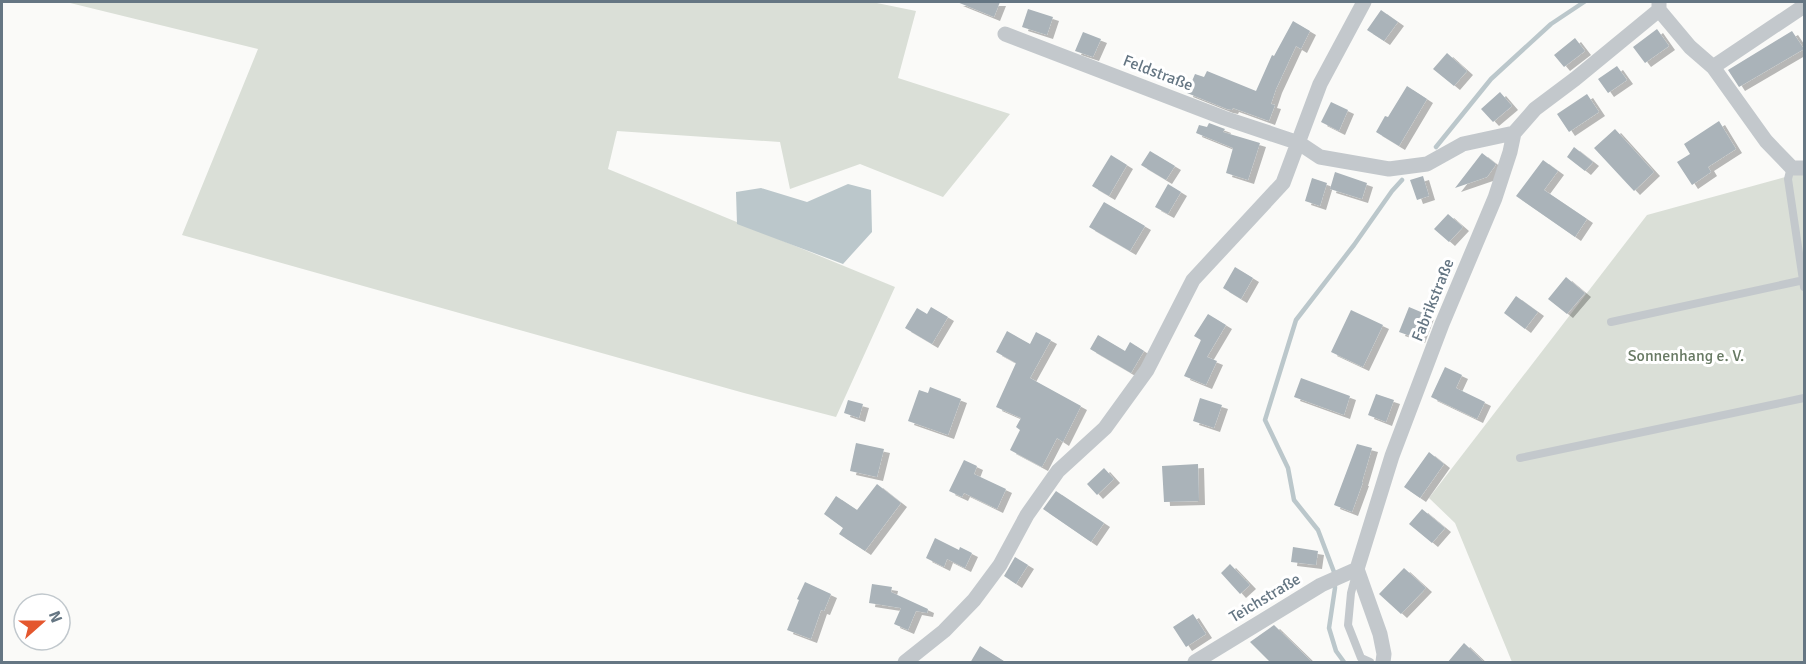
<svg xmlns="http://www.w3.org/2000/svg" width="1806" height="664" font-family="Signika,sans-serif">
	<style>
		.green { fill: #dadfd7 }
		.water { fill: #bbc7cb }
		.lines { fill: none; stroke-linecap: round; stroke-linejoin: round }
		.stream { stroke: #bbc7cb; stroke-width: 4.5 }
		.building { fill: #aab3b9; filter: url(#shadow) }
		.lane { stroke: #c3c8cc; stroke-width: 8 }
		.street { stroke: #c3c8cc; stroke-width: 15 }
		.labels { text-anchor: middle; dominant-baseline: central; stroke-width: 6; stroke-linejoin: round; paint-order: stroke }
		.street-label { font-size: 16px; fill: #657683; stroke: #fff }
		.park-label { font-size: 16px; fill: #687a64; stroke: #fff }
	</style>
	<defs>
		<filter id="shadow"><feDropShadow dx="6" dy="4" stdDeviation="0" flood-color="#0004"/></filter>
	</defs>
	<rect width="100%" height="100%" fill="#fafaf8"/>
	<!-- green -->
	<path class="green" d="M66 2H872L916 11 898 78 1010 114 943 197 860 164 790 189 780 142 617 131 608 169 895 287 836 417 744 393 182 235 258 49Z
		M1804 172V662H1512L1455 523 1429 498 1647 215Z"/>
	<!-- water -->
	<path class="water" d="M848 184 871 190 872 232 843 264 737 224 736 192 761 188 807 202Z"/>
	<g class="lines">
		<!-- stream -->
		<path class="stream" d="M1436 147 1491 79 1551 24 1584 2
			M1344 662 1336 651 1329 628 1335 588 1334 572 1318 530 1294 500 1288 468 1265 420 1296 320 1354 245 1392 191 1402 180"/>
	</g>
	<!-- building -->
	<path class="building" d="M957 2H1000L994 17Z
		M1028 9 1053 17 1047 35 1022 27Z
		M1381 10 1398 22 1384 41 1367 30Z
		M1293 21 1310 31 1301 49 1296 46 1276 89 1271 104 1275 105 1269 121 1233 108 1232 110 1227 109 1187 93 1195 74 1204 77 1207 71 1256 91 1272 55 1274 56Z
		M1657 29 1669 46 1645 63 1633 47Z
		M1792 31 1804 49 1739 87 1728 70Z
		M1083 32 1101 39 1093 57 1075 51Z
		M1575 38 1585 51 1564 67 1554 55Z
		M1447 53 1467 71 1454 86 1433 69Z
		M1617 66 1627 80 1608 93 1598 79Z
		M1407 86 1427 99 1399 146 1376 132 1385 116 1388 117Z
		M1500 92 1512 106 1493 122 1481 109Z
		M1587 94 1599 112 1569 132 1557 114Z
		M1331 102 1348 110 1339 131 1321 122Z
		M1719 121 1736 149 1708 167 1711 172 1692 185 1677 162 1690 154 1684 144Z
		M1209 123 1225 129 1223 132 1260 143 1248 180 1226 173 1233 148 1196 133 1199 125 1207 127Z
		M1615 129 1654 172 1634 191 1594 148Z
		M1574 147 1593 162 1585 171 1567 157Z
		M1150 151 1175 166 1166 180 1141 165Z
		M1482 153 1496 164 1495 166 1487 177 1455 188Z
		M1111 155 1127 165 1109 196 1092 186Z
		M1543 160 1558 171 1544 190 1587 219 1575 237 1516 196Z
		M1335 172 1367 183 1362 199 1330 189Z
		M1423 176 1429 196 1417 200 1410 180Z
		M1312 178 1327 183 1320 206 1305 201Z
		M1168 184 1181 192 1168 214 1155 207Z
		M1104 202 1145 226 1130 251 1089 227Z
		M1448 214 1463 227 1449 242 1434 229Z
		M1235 267 1253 278 1241 299 1223 288Z
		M1566 277 1585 293 1567 314 1548 299Z
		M1516 296 1538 312 1525 329 1504 313Z
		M931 307 948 317 932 344 905 328 917 308 927 314Z
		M1409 307 1428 315 1419 339 1399 332Z
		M1351 310 1383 325 1363 367 1331 352Z
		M1208 314 1226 325 1207 357 1217 361 1206 385 1184 376 1201 340 1194 336Z
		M1007 331 1030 344 1036 332 1051 340 1030 378 1081 406 1063 442 1057 438 1042 467 1010 450 1020 430 1016 427 1021 418 996 407 1016 363 996 352Z
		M1098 335 1125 351 1130 342 1144 351 1131 373 1090 349Z
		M1445 367 1462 375 1456 388 1485 402 1477 419 1431 397Z
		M1301 378 1350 396 1344 415 1294 397Z
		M930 387 961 399 948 435 908 421 919 390 928 393Z
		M1376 394 1394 400 1386 422 1368 415Z
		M1200 398 1222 405 1214 428 1193 421Z
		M848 400 863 404 859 418 844 413Z
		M856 443 884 449 877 477 850 471Z
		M1357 444 1372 448 1362 482H1363L1352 512 1334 505Z
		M1429 452 1444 464 1420 498 1404 487Z
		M964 460 977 466 974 474 1006 489 997 509 964 493 962 497 949 491Z
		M1198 464 1199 501 1164 502 1162 466Z
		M1104 468 1114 479 1097 495 1087 484Z
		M877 484 901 503 865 551 839 534 843 528 824 514 836 496 857 510Z
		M1056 491 1104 523 1091 542 1043 509Z
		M1422 509 1445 528 1432 543 1409 524Z
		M935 538 959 550 960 547 972 553 965 568 947 559 944 567 926 558Z
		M1293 547 1318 551 1316 565 1291 562Z
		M1015 557 1028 565 1016 584 1004 576Z
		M1230 564 1250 585 1240 594 1221 573Z
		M1404 568 1426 588 1401 614 1379 594Z
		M805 582 831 594 824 611 821 610 811 639 787 630 799 600 797 599Z
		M872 584 892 587 891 592 928 609 927 613 916 611 908 630 894 624 901 608 869 603Z
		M1193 614 1206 634 1186 647 1173 627Z
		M1274 625 1313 663H1271L1250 642Z
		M1464 643 1485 663H1447Z
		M980 646 1007 663H970Z"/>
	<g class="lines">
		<!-- lane -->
		<path class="lane" d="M1791 167 1788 179 1804 287
			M1611 322 1804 280
			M1520 458 1804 398
			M1356 574 1351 593 1348 625 1361 658 1370 662"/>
		<!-- street -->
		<path class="street" d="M1659 2V10L1690 47 1713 67 1766 141 1792 168H1804
			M1005 34 1224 118 1299 143 1320 157 1389 169 1427 164 1463 144 1514 133
			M1713 67 1804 6
			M905 662 944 631 974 600 1000 565 1027 515 1058 471 1105 428 1147 370 1193 280 1283 183 1320 84 1364 2
			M1195 662 1321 585 1357 569
			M1383 662 1384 654 1380 634 1357 569 1392 456 1442 324 1495 198 1510 152 1514 133 1535 109 1575 79 1659 10"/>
	</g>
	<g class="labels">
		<!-- street labels -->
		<g class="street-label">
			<text transform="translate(1158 73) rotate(21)">Feldstraße</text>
			<text transform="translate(1433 300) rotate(-68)">Fabrikstraße</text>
			<text transform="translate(1265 598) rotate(-31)">Teichstraße</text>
		</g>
		<!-- park labels -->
		<g class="park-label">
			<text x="1686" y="356">Sonnenhang e. V.</text>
		</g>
	</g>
	<!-- border -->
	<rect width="1806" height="664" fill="none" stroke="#657683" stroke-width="6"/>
	<!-- north arrow -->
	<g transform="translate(42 622) rotate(69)"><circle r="28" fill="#ffffff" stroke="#c1c8cd" stroke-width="1.5"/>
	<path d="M0-4.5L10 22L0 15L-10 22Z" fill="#e4572e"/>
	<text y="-9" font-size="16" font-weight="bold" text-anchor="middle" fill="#657683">N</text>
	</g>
</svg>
